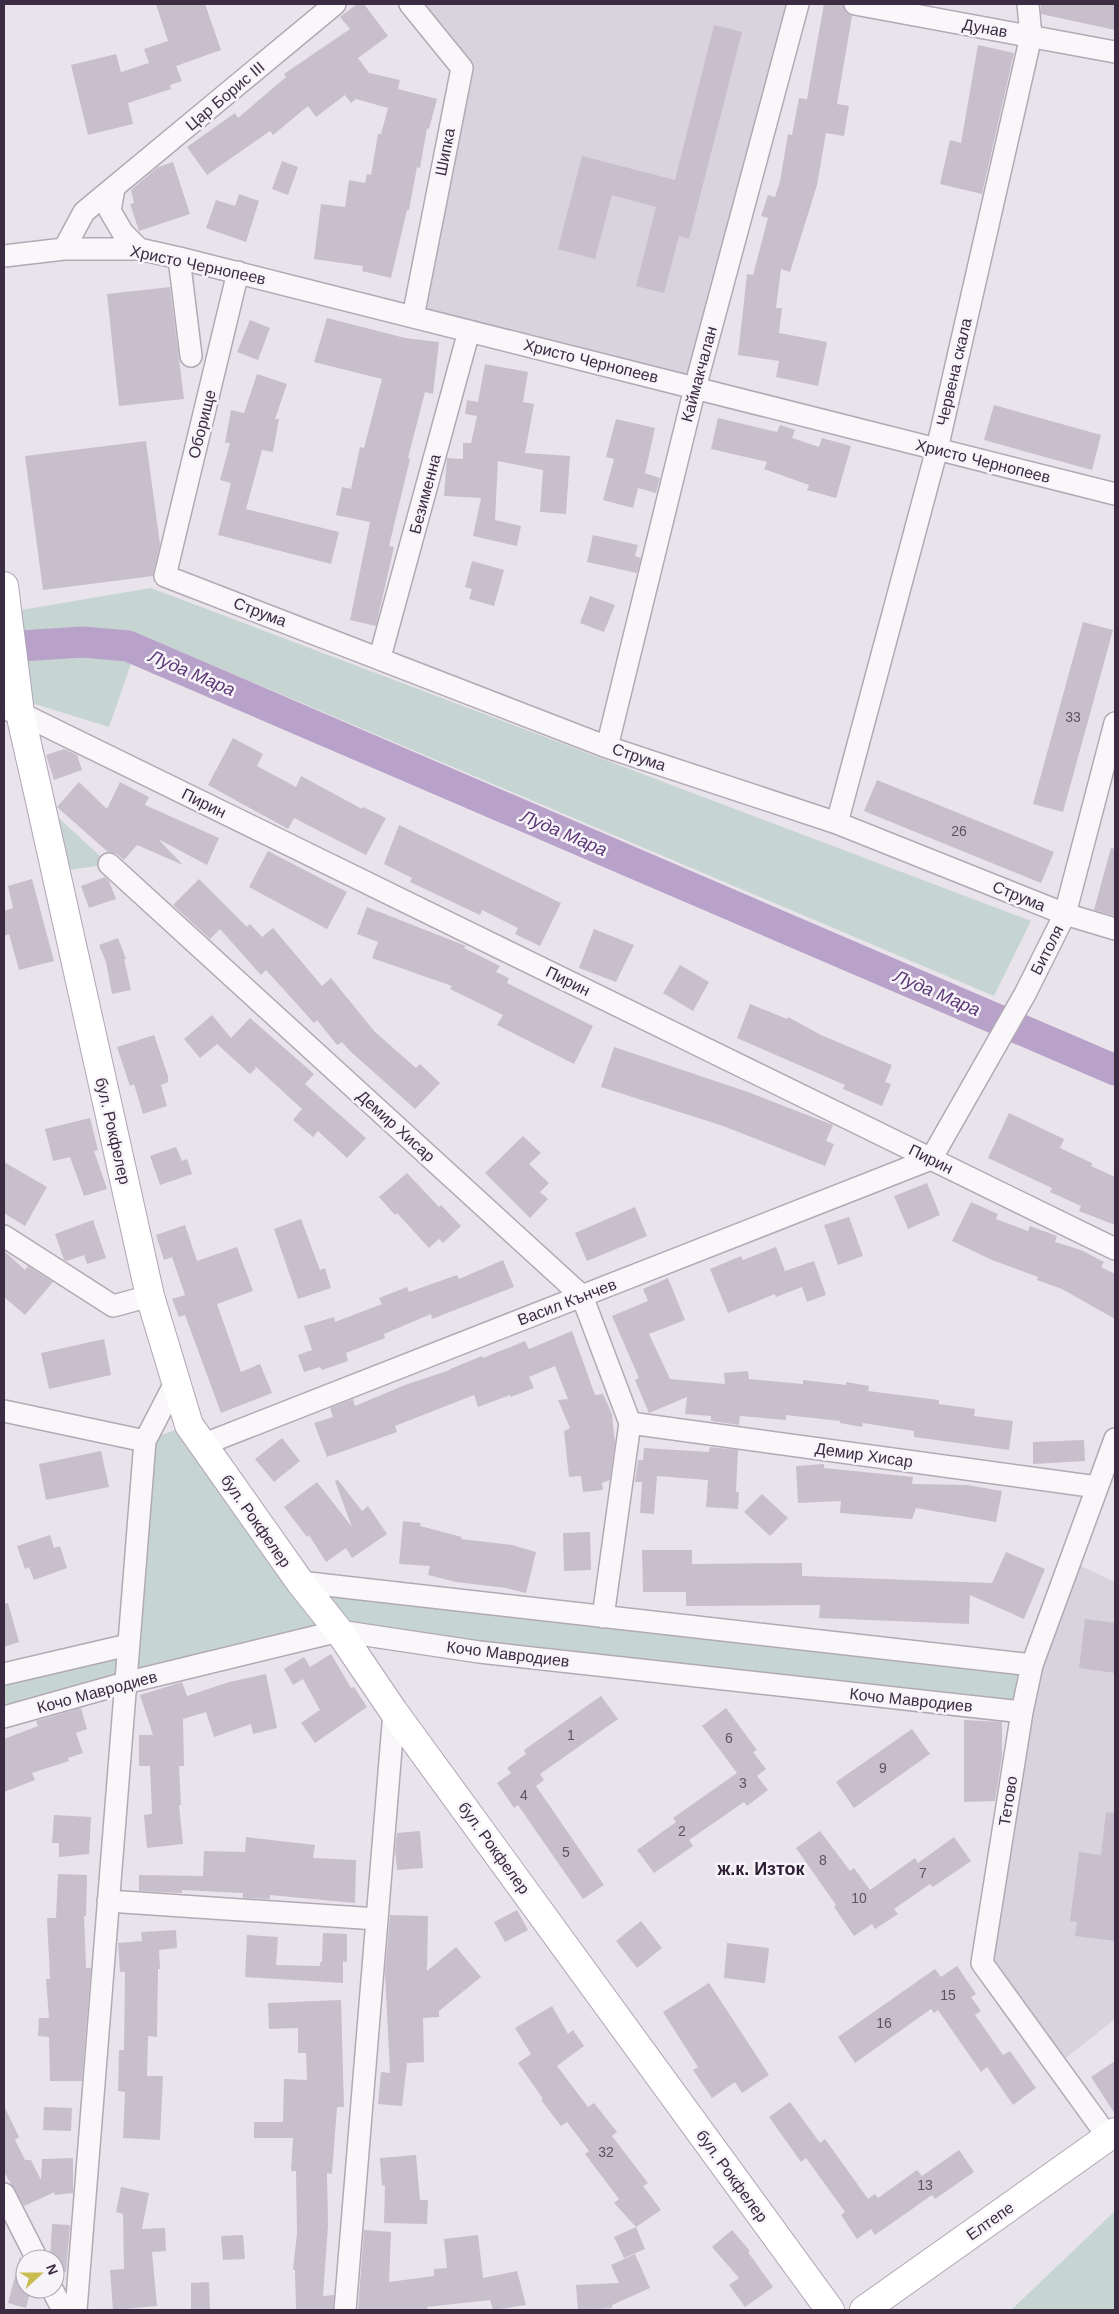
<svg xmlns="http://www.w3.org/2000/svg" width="1119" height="2314" font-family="Arial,sans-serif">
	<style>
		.built { fill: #d9d3dd }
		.green { fill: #c6d5d2 }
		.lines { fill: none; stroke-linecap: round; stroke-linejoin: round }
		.river { stroke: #b8a2c9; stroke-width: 31 }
		.building { fill: #c7bfcb }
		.street-casing { stroke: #b2a9b5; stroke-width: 24 }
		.secondary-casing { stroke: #b2a9b5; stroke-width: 30 }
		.primary-casing { stroke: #b0a4b7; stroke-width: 30 }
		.street { stroke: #f9f7fa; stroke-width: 21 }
		.secondary { stroke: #fff; stroke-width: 28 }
		.primary { stroke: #fff; stroke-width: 28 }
		.labels { text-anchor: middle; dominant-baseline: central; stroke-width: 5; stroke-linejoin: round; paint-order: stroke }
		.number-label { font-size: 14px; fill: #5f5165 }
		.street-label { font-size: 16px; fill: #3c2c43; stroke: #f7f4f9 }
		.water-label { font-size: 18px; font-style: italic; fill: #5d3876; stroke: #f7f4f9 }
		.neighbourhood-label { font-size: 18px; font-weight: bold; fill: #2e1e34; stroke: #f7f4f9 }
	</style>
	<rect width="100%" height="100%" fill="#e9e4eb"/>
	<!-- built -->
	<path class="built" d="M410 4H798L695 388 413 317 462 68Z
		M1070 1561 1115 1582V2019L1057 2065 982 1963 1022 1712Z"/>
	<!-- green -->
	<path class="green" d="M151 588 1031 921 994 996 141 635 109 727 28 702 21 610Z
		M40 801 109 864 56 872Z
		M189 1425 300 1582 1032 1665 1022 1712 339 1631 4 1717V1674L128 1645 145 1441Z
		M1115 2211V2310H1011Z"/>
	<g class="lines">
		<!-- river -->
		<path class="river" d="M4 647 83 642 128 646 1115 1070"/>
	</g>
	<!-- building -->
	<path class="building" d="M156 4H205L221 50 176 66 182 81 170 85 171 89 128 103 133 124 88 135 71 65 116 54 121 72 149 63 144 49 168 41Z
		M357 4H364L388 36 358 58 369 73 400 80 398 89 437 99 429 129 427 128 420 168 417 167 409 210H407L391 278 362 271 363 266 314 259 321 204 345 207 349 180 365 183 367 174 371 175 378 134H381L388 108 356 99 351 103 345 95 316 117 308 106 273 135 270 131 207 175 187 147 235 113 238 118 286 77 284 74 350 29 340 17Z
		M824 4H843L847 13 852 16 837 104 849 106 844 136 826 133 817 185 790 272 781 269 776 308H782L779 333 827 342 818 386 776 377 779 361 738 355 747 274 753 275 768 218 761 216 768 195 775 197 780 181 788 134 792 135 799 98 807 99Z
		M1041 4H1115V30L1041 14Z
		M714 25 742 32 689 239 679 236 664 293 636 286 656 207 612 195 595 259 558 249 582 156 675 180Z
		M978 45 1014 53 982 194 940 184 950 140 961 143Z
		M282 161 298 167 288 195 272 189Z
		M173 162 190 214 139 231 130 204 134 203 131 190 158 167Z
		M239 194 259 201 246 242 206 228 216 200 235 206Z
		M170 287 184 399 119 406 107 294Z
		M327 318 405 338 439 342 433 394 425 392 408 458 410 459 389 546 394 547 376 626 350 620 370 522 336 515 342 487 351 489 360 447 364 448 382 379 314 362Z
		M250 320 270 328 258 360 237 352Z
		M485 364 528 372 523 402 534 404 525 453 570 456 566 514 540 512 543 470 498 461 495 520 521 526 517 546 473 536 481 498 444 496 447 458 463 459V443H471L477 416 465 414 467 400 478 402Z
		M257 374 287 384 275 419H279L273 452 262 450 246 509 339 532 331 564 218 535 231 483 220 480 230 443H225L231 410 244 413Z
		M994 405 1101 435 1092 470 984 440Z
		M718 418 777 432 780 425 795 430 792 438 819 447 822 438 851 446 836 498 807 490 809 485 764 469 767 462 711 449Z
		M616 419 655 428 645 473 660 478 656 493 638 488 633 508 603 500 614 459 606 457Z
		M146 441 160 544 153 576 43 590 25 456Z
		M593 535 638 545 635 556 641 558 637 573 587 562Z
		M472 561 504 570 494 606 469 599 472 589 465 587Z
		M590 596 615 605 604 632 580 623Z
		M1083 622 1113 630 1063 812 1033 804Z
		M233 738 263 754 257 766 296 787 301 776 362 809 363 807 386 818 366 855 294 818 288 829 208 785Z
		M64 749 77 755 82 770 54 780 46 755Z
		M877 780 1054 852 1041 883 864 811Z
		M79 782 107 809 120 782 149 797 145 805 219 838 207 865 158 839 183 865 137 845 124 860 117 854 108 852 57 807Z
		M399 825 561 903 540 946 515 934 518 928 482 910 480 915 410 882 412 878 384 864Z
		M1111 848 1115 849V916L1094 910Z
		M268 851 347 892 327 929 249 887Z
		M105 877 109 881 116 899 89 908 81 886Z
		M32 879 54 961 19 970 9 934 4 936V911L13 908 8 886Z
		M199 879 247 927 250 924 262 937 273 928 322 986 331 978 375 1032 416 1068 420 1064 440 1083 415 1109 350 1051 342 1042 337 1045 317 1020 314 1023 266 970 261 975 220 929 210 939 173 905Z
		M367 907 466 946 464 948 500 966 496 972 509 978 507 983 593 1026 574 1064 497 1025 503 1015 450 989 452 986 372 958 378 942 357 934Z
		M594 929 634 945 616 982 579 968Z
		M118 938 126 959H124L131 990 112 994 106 962 99 945Z
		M680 965 709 982 693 1011 663 993Z
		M750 1004 787 1019 788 1017 821 1035 892 1065 885 1082 891 1084 882 1106 843 1089 845 1085 737 1038Z
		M212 1015 231 1038 250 1018 314 1074 305 1084 366 1138 347 1158 318 1131 313 1137 293 1120 302 1109 254 1065 256 1068 250 1074 217 1044 200 1058 184 1039Z
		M154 1035 168 1076V1082L161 1085 167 1106 143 1114 134 1084 130 1086 117 1047Z
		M614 1047 745 1091 833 1125 826 1141 834 1144 825 1166 723 1126 601 1087Z
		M1009 1113 1064 1139 1060 1148 1092 1163 1091 1166 1115 1177V1225L1079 1211 1081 1206 1050 1192 1052 1188 988 1158Z
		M90 1118 98 1150 94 1151 107 1189 84 1196 70 1157 53 1161 45 1129Z
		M523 1136 541 1153 529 1164 549 1183 540 1192 548 1199 530 1218 485 1173Z
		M176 1147 182 1161 187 1159 192 1174 160 1185 150 1156Z
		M4 1162 47 1187 25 1226 4 1213Z
		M407 1173 439 1207 441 1205 461 1226 443 1243 439 1239 429 1248 397 1213 395 1215 379 1197Z
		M927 1183 940 1215 908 1229 894 1196Z
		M971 1202 998 1214 996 1219 1028 1231 1030 1226 1057 1236 1055 1242 1081 1250 1104 1262 1101 1267 1115 1274V1319L1062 1289 1037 1280 1038 1277 992 1260 952 1241Z
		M635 1207 647 1236 587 1261 575 1233Z
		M849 1217 863 1256 838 1265 824 1225Z
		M301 1219 320 1270 325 1268 331 1288 298 1299 274 1229Z
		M93 1220 106 1258 87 1264 84 1255 67 1261 64 1260 55 1234Z
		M185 1225 197 1261 237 1247 253 1291 217 1304 241 1372 260 1364 272 1393 221 1413 185 1315 179 1317 172 1299 185 1295 172 1257 164 1260 156 1235Z
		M776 1247 785 1271 814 1261 826 1295 807 1302 802 1287 776 1297 775 1294 728 1313 710 1269 741 1256 743 1260Z
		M4 1251 25 1270 28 1266 53 1282 25 1315 4 1297Z
		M503 1260 514 1287 432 1319 431 1314 384 1334 385 1338 346 1353 348 1361 322 1370 320 1367 304 1372 298 1355 312 1350 304 1326 334 1317 335 1322 382 1304 379 1298 407 1287 409 1292 457 1275 459 1279Z
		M668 1278 685 1320 649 1334 670 1379 725 1384 724 1373 748 1371 749 1379 803 1384V1380L846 1385V1382L869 1386 868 1391 939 1400V1404L975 1409 974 1416 1013 1421 1009 1450 914 1437V1431L863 1423 862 1427 840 1423V1421L786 1415V1420L740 1416 739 1425 711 1421V1416L685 1414 687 1397 649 1413 635 1380 639 1378 612 1316 648 1301 643 1289Z
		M572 1331 595 1395 603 1394 612 1414 615 1443 610 1480 602 1483 603 1490 583 1492 581 1476 569 1477 564 1431 570 1428 558 1400 568 1399 555 1366 529 1377 534 1388 511 1397 510 1395 478 1407 474 1395 395 1426 397 1432 327 1457 314 1423 333 1417 330 1408 353 1399 355 1406 405 1385 450 1370V1369L482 1356 483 1358 525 1341 529 1349Z
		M104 1339 111 1375 49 1389 41 1353Z
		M282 1438 300 1461 274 1482 255 1459Z
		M1084 1440 1085 1461 1033 1464V1442Z
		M710 1447 738 1450 736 1492H739L738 1509 706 1507 708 1480 657 1476 654 1514 640 1513 642 1482H635L638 1460H643L644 1448 709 1452Z
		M101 1451 109 1487 46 1500 39 1464Z
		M824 1464V1468L913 1477 912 1484 967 1485 1002 1491 996 1522 916 1508 912 1519 840 1513 841 1501 798 1503 796 1466Z
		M338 1480 362 1511 368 1506 387 1534 352 1558 346 1548 326 1562 309 1535 307 1537 284 1507 317 1482 352 1527 335 1481Z
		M762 1494 788 1518 770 1536 744 1512Z
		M403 1521 421 1523 420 1526 462 1537 461 1539 512 1545 536 1552 526 1593 506 1588 456 1582 428 1575 430 1566 399 1564Z
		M590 1532 591 1570 564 1571 563 1533Z
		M50 1535 54 1548 60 1546 67 1568 34 1580 29 1567 25 1569 17 1546Z
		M642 1550H692V1564L802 1563V1576L992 1583 1006 1552 1045 1569 1024 1619 970 1595 969 1624 819 1618 820 1605 686 1606V1592H643Z
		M8 1603 19 1642 4 1647V1604Z
		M1085 1619 1115 1623V1673L1079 1668Z
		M331 1654 351 1688 354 1687 367 1707 315 1743 301 1723 320 1710 303 1679 293 1685 284 1669 304 1657 310 1667Z
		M266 1674 277 1728 253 1734 251 1724 214 1737 206 1712 183 1719 184 1766H179L181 1805H179L183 1844 147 1848 144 1815 152 1814 150 1766H139V1735H153L140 1695 182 1682 187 1696 229 1682Z
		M601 1696 618 1719 540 1774 544 1780 536 1786 604 1885 583 1899 518 1805 514 1808 497 1783 511 1773 507 1768 526 1754 524 1750Z
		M81 1708 87 1729 76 1733 83 1753 68 1758 69 1761 32 1773 35 1780 4 1792V1739L38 1726 36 1721Z
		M726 1708 757 1750 753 1752 766 1769 757 1776 768 1790 747 1806 744 1802 689 1840 693 1846 654 1873 637 1850 676 1822 673 1818 737 1773 702 1726Z
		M964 1720 1002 1722V1757L995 1801 964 1802Z
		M912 1729 930 1754 854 1808 836 1782Z
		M1106 1812 1115 1813V1941L1075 1936 1077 1922 1070 1921 1079 1852 1101 1855Z
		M54 1815 91 1817 89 1854 59 1857V1843H52Z
		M420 1831 423 1868 397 1870 395 1850 397 1833Z
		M820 1831 850 1871 854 1868 870 1890 915 1858 918 1863 954 1837 971 1861 933 1887 930 1884 894 1909 898 1914 875 1929 872 1924 854 1936 834 1907 836 1905 796 1848Z
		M246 1837 315 1845 313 1858 356 1860 355 1903 270 1895V1899L243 1898V1893L182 1890V1893L139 1891V1875L203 1876 204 1851 245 1852Z
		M58 1874 87 1875 86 1916H84L86 1968H91L82 2081H50L49 2037 38 2036 39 2018H49L46 1979H50L47 1918H56Z
		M517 1910 528 1930 505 1942 494 1922Z
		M390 1915 428 1916 427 1971 456 1947 481 1977 439 2011V2017L423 2018 424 2062 407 2063 402 2106 378 2104 381 2072 390 2073 385 1973Z
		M641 1921 662 1948 637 1968 616 1941Z
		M176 1930 177 1948 159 1950 160 1969H158L157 2037 148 2036 147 2076H163L160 2140 123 2138 125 2092 118 2091 119 2050H124L125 1972H120L118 1943 142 1941 141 1932Z
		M323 1933 347 1934V1962L343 1961V1983L245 1977 247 1935 278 1937 276 1965 320 1966V1962H322Z
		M727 1943 769 1948 765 1983 724 1978Z
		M957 1966 976 1994 971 1997 981 2011 975 2015 1003 2055 1010 2051 1036 2088 1013 2105 987 2067 981 2072 938 2010 934 2013 931 2009 855 2063 838 2037 935 1969 941 1977Z
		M709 1983 769 2075 742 2093 735 2082 712 2098 693 2070 698 2067 663 2012Z
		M341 2000 344 2107H337L332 2174 327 2173 328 2226 323 2296 334 2295 333 2310H296L295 2270H293L297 2233 296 2171H291L293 2138H254V2122H283L284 2079 307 2080 306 2053H298V2028L269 2029 268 2003Z
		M552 2006 568 2034 573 2030 584 2046 557 2066 588 2107 594 2103 617 2132 612 2136 648 2183 643 2186 661 2210 636 2227 614 2203 619 2199 585 2154 589 2151 567 2122 561 2126 541 2100 543 2099 518 2063 531 2054 515 2028Z
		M1115 2061V2114L1091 2077Z
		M790 2102 820 2143 825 2139 868 2199 875 2194 878 2198 917 2170 922 2176 959 2150 974 2172 935 2199 932 2195 875 2235 871 2229 857 2239 841 2215 845 2212 835 2198 806 2158 801 2162 769 2117Z
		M4 2106 19 2137 15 2140 25 2160H31L41 2180 42 2159 73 2158V2193L54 2195 55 2192 24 2206 4 2172Z
		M44 2107 72 2108 71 2131 43 2130Z
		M416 2155 420 2200H428L427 2224 384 2223 385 2185 382 2186 380 2158Z
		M121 2187 149 2193 142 2229 165 2228 166 2251 152 2252 157 2306 113 2310 110 2270 124 2269 123 2214 116 2212Z
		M52 2224 70 2225 66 2272 55 2271V2259H50Z
		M636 2227 645 2249 624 2258 614 2237Z
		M364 2230 391 2232 389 2282 434 2276V2269L447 2268 444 2239 478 2235 483 2278 517 2271 526 2305 493 2310 490 2300 427 2307 428 2310H358Z
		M732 2230 750 2251 748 2252 773 2287 745 2307 729 2285 739 2278 712 2247Z
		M243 2235 245 2259 223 2260 221 2236Z
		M635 2254 650 2288 612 2305V2308L578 2310 576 2285 619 2283 611 2265Z
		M20 2257 25 2263V2289H31L26 2308 8 2303Z
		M209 2282 210 2310H191V2283Z"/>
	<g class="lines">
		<defs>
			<path id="street" d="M410 4 462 68 413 317
				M855 4 1115 52
				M114 188 110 211 123 233 139 249
				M64 249 84 212 335 4
				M4 256 64 249H139L179 258 1115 494
				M179 258 191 356
				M238 272 165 576 607 747 837 823 1065 914 1115 929
				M380 657 469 331
				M4 709 20 713 1115 1249
				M607 747 695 388 798 4
				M837 823 937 449 1031 36 1028 4
				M109 864 582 1296 630 1423 603 1617
				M4 1236 113 1306 150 1296
				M4 1411 145 1441
				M630 1423 1097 1487
				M202 1445 931 1159 1025 994 1065 914 1115 723
				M300 1582 1032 1665
				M4 1674 128 1645
				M4 1717 125 1683 339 1631 479 1652 1022 1712
				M108 1901 377 1919
				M1108 2137 982 1963 1022 1712 1032 1665 1115 1439
				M4 2194 37 2259
				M52 2289 63 2310
				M76 2310 145 1441 176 1381
				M345 2310 394 1712"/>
			<path id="secondary" d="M864 2310 1115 2132"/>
			<path id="primary" d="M4 586 20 713 40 801 150 1296 189 1425 300 1582 339 1631 394 1712 830 2310"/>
		</defs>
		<!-- street casing -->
		<use href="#street" class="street-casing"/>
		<!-- secondary casing -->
		<use href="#secondary" class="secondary-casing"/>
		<!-- primary casing -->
		<use href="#primary" class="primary-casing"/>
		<!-- street -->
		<use href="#street" class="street"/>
		<!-- secondary -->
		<use href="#secondary" class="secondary"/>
		<!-- primary -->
		<use href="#primary" class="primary"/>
	</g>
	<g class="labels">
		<!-- number labels -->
		<g class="number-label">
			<text x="1073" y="717">33</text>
			<text x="959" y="831">26</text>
			<text x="571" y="1735">1</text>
			<text x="729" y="1738">6</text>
			<text x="883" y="1768">9</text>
			<text x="743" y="1783">3</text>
			<text x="524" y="1795">4</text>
			<text x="682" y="1831">2</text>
			<text x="566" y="1852">5</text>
			<text x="823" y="1860">8</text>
			<text x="923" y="1873">7</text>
			<text x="859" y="1898">10</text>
			<text x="948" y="1995">15</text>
			<text x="884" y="2023">16</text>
			<text x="606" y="2152">32</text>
			<text x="925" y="2185">13</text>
		</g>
		<!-- street labels -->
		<g class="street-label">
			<text transform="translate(985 28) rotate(10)">Дунав</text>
			<text transform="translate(225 96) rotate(-40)">Цар Борис III</text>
			<text transform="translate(445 152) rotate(-79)">Шипка</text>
			<text transform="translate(198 265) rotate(12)">Христо Чернопеев</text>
			<text transform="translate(591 361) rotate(14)">Христо Чернопеев</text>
			<text transform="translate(954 372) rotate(-77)">Червена скала</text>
			<text transform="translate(699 374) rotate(-75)">Каймакчалан</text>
			<text transform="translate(202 424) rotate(-76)">Оборище</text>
			<text transform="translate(983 461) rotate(14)">Христо Чернопеев</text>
			<text transform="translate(425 494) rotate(-75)">Безименна</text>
			<text transform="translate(260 612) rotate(21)">Струма</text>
			<text transform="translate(639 757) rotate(19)">Струма</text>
			<text transform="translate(204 803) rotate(26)">Пирин</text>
			<text transform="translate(1019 896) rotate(22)">Струма</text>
			<text transform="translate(1047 950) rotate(-63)">Битоля</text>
			<text transform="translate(568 981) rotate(26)">Пирин</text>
			<text transform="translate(396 1126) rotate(42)">Демир Хисар</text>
			<text transform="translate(113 1131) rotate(77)">бул. Рокфелер</text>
			<text transform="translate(931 1159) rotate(26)">Пирин</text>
			<text transform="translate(567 1302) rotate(-21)">Васил Кънчев</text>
			<text transform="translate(864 1455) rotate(8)">Демир Хисар</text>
			<text transform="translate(256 1521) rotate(55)">бул. Рокфелер</text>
			<text transform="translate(508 1654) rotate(7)">Кочо Мавродиев</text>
			<text transform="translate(97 1692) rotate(-15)">Кочо Мавродиев</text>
			<text transform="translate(911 1700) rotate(6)">Кочо Мавродиев</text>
			<text transform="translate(1008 1801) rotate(-81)">Тетово</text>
			<text transform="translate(494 1848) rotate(54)">бул. Рокфелер</text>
			<text transform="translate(732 2176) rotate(54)">бул. Рокфелер</text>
			<text transform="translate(990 2221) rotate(-35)">Елтепе</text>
		</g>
		<!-- water labels -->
		<g class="water-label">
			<text transform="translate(192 673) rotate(23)">Луда Мара</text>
			<text transform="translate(564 833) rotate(23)">Луда Мара</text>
			<text transform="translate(937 993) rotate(23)">Луда Мара</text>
		</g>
		<!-- neighbourhood labels -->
		<g class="neighbourhood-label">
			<text x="761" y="1869">ж.к. Изток</text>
		</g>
	</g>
	<!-- border -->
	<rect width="1119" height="2314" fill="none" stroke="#3c2c43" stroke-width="10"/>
	<!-- north arrow -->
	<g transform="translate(40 2274) rotate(69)"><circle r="24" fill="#f7f4f9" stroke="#aca4b0"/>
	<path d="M0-4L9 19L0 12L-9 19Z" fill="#c9bd51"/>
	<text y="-8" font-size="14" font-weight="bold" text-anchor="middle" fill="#3c2c43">N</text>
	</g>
</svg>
